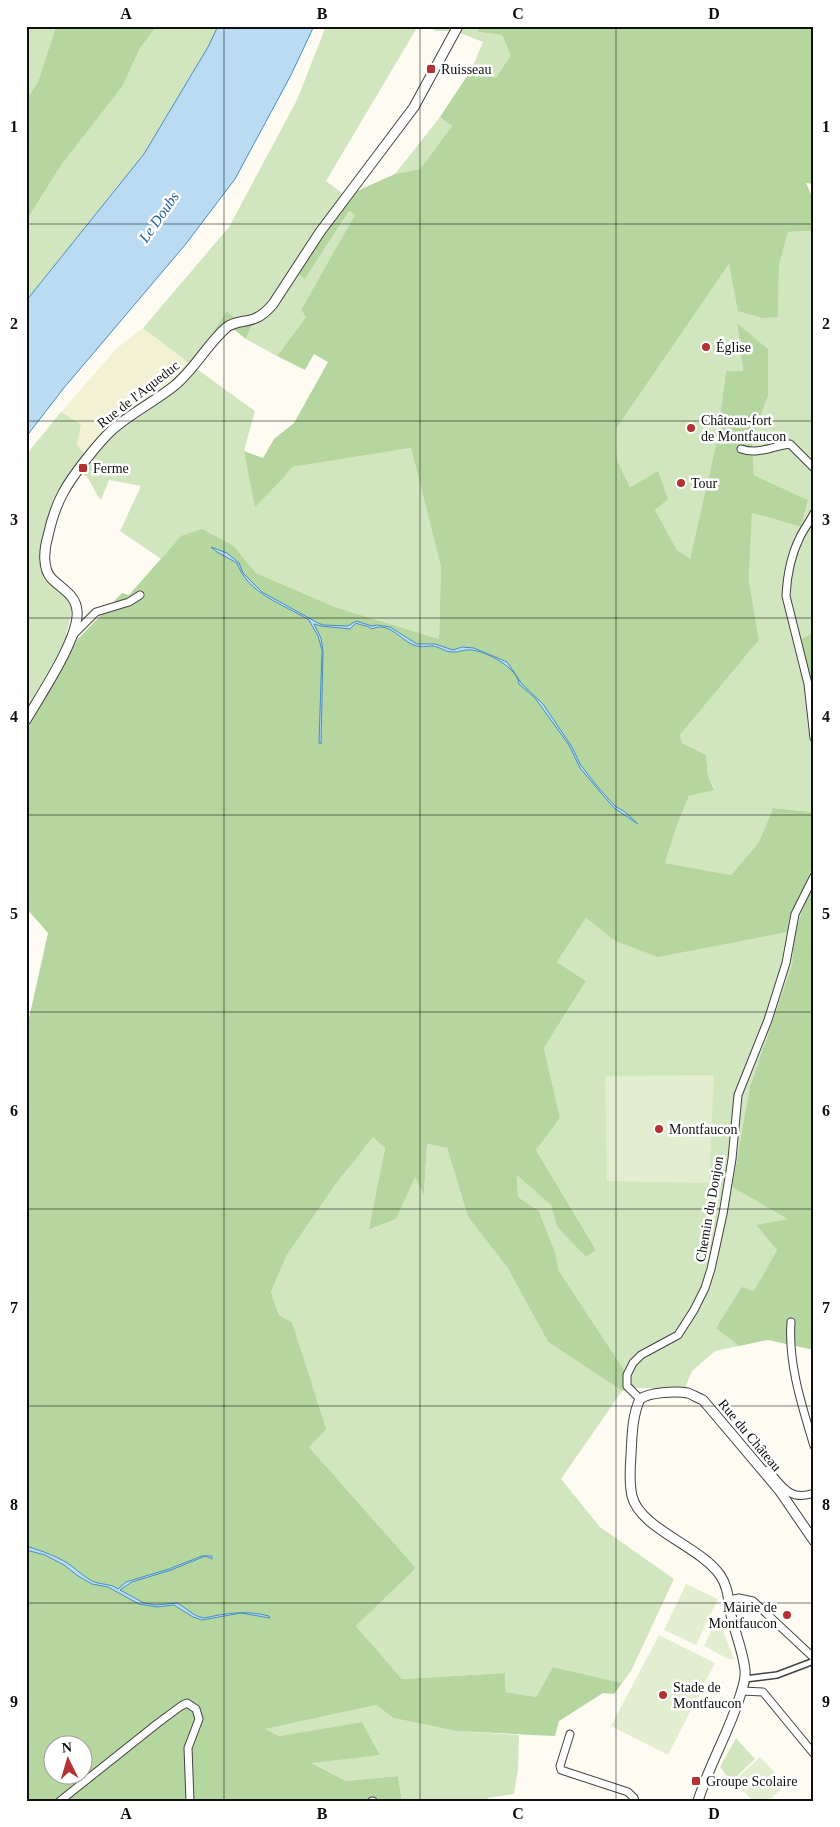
<svg xmlns="http://www.w3.org/2000/svg" width="840" height="1827" font-family="'Times New Roman',serif">
<style>
.farmland{fill:#f2f1d3}
.green{fill:#d1e6be}
.forest{fill:#b5d69e;fill-rule:evenodd}
.pitch{fill:#e2eecf}
.water{fill:#badbf1;stroke:#478dc2}
.lines{fill:none;stroke-linecap:round;stroke-linejoin:round}
.pedestrian-casing{stroke:#424242;stroke-width:8}
.minor-casing{stroke:#424242;stroke-width:9}
.tertiary-casing{stroke:#424242;stroke-width:11}
.pedestrian{stroke:#fff;stroke-width:5}
.minor{stroke:#fff;stroke-width:7}
.tertiary{stroke:#fff;stroke-width:9}
.grid{fill:none;stroke:#0f0f0f;stroke-width:1;stroke-opacity:0.55}
.poi-dot{fill:#b43233;stroke:#fff;stroke-width:2}
.labels{text-anchor:middle;stroke-width:5;stroke-linejoin:round;paint-order:stroke}
.poi-label{font-size:14px;fill:#0f0f0f;stroke:#fff;text-anchor:start}
.street-label{font-size:14px;fill:#0f0f0f;stroke:#fff}
.water-label{font-size:15px;font-style:italic;fill:#226097;stroke:#fff}
.neatline{fill:none;stroke:#0f0f0f;stroke-width:2}
.grid-label{font-size:16px;text-anchor:middle;font-weight:bold;fill:#0f0f0f}
</style>
<rect width="100%" height="100%" fill="#fefcf2"/>
<path class="farmland" d="M143 328 194 367 88 458 77 445 81 424 61 412 116 349Z"/>
<path class="green" d="M26 26H56L38 82 26 100Z
M157 26H218L208 47 144 154 26 301V221L62 164 122 87 140 48Z
M326 26H418L326 181 346 196 305 279 349 211 356 215 301 310 306 317 277 356 246 339 255 320 239 322 218 337 194 367 255 411 244 451 286 475 292 467 411 448 441 567 439 639 335 607 256 573 234 546 181 536 161 559 120 531 141 486 109 480 101 500 97 495 88 478 77 469C58 497 43 520 41 554 41 558 39 565 41 569 42 575 48 581 53 584 75 601 74 608 66 634L79 638 26 725V455L61 412 81 424 77 445 88 458 100 443 194 367 143 328 229 227 297 100Z
M424 26H479V32L502 35 512 55 496 79 471 70 483 42 455 31H436Z
M440 117 452 126 420 169 395 174Z
M814 231V632L800 640 814 715V812L773 808 759 842 731 875 665 863 679 820 689 796 714 789 708 775 706 755 682 743 680 735 759 640 749 580 752 513 801 527 808 500 754 475 752 439 768 396V349L737 324 743 371H726L716 444 690 560 677 550 655 510 658 471 630 487 617 460 616 429 729 264 778 317 779 266 788 232Z
M814 861V878L794 934 792 965 750 1086 732 1187 789 1219 757 1226 777 1250 754 1292 716 1327 739 1346 715 1351 692 1371 685 1388H636L559 1271 555 1252 539 1211 518 1197 517 1174 551 1205 557 1227 586 1257 596 1250 536 1150 560 1118 544 1048 586 981 557 962 586 918 617 941 812 866Z
M373 1136 385 1148 370 1230 396 1219 415 1176 424 1194 427 1144 447 1148 468 1217 507 1267 548 1342 622 1391 561 1479 600 1527 674 1579 631 1671 622 1683 553 1667 536 1697 506 1692 505 1673 402 1679 356 1626 416 1568 309 1447 304 1362 292 1322 279 1315 271 1292 287 1255 335 1185Z
M378 1705 393 1718 456 1731 519 1735 518 1770 514 1794 488 1798V1801H402L398 1776 346 1781 311 1762 380 1755 362 1722 279 1736 264 1729Z
M736 1738 755 1759 734 1779 726 1775 720 1767Z"/>
<path class="forest" d="M56 26H157L140 48 122 87 62 164 26 221V100L38 82Z
M479 26H814V184L806 183 814 201V231L788 232 779 266 778 317 763 318 738 311 729 264 616 429 617 460 630 487 658 471 668 499 655 510 677 550 690 559 716 444 726 371H743L737 323 768 349V396L752 439 754 475 808 500 801 527 752 513 749 580 759 640 680 735 682 743 706 755 708 775 714 790 689 796 679 820 665 863 731 875 759 842 773 808 814 812V861L787 932 658 957 616 941 586 918 557 962 586 981 544 1048 560 1118 536 1150 596 1250 586 1257 557 1227 551 1205 517 1175 518 1197 539 1211 555 1252 559 1271 636 1388 622 1391 548 1342 507 1267 468 1217 447 1148 427 1144 424 1195 415 1177 396 1219 369 1230 385 1148 373 1137 335 1185 287 1255 271 1292 279 1315 292 1322 326 1429 309 1447 416 1568 356 1626 402 1679 505 1673 506 1692 536 1697 553 1667 622 1683 614 1694 603 1693 559 1721 555 1736 456 1731 393 1718 377 1705 265 1729 279 1736 362 1722 380 1755 312 1763 346 1781 398 1776 402 1801H384L382 1799 366 1801H26V1032L48 933 26 908V721L79 638 122 593 129 595 181 536 202 529 234 546 256 573 335 607 439 639 441 567 411 448 292 467 286 475 255 507 244 451 263 458 274 439 294 423 328 362 314 354 305 370 277 356 306 317 301 310 355 215 349 211 305 279 295 272 346 196 395 174 420 169 452 126 440 117 471 70 496 78 511 55 502 35 478 32ZM52 1744H82V1774H52Z
M227 311 239 322 255 319 246 339 229 326 218 337 214 331Z
M814 632V715L800 640Z
M814 878V1350L768 1340 739 1346 716 1328 742 1287 754 1291 777 1250 756 1225 788 1219 732 1187 750 1086 792 965 794 934Z"/>
<path class="pitch" d="M714 1075 709 1183 607 1181 605 1076Z
M686 1584 718 1599 696 1645 664 1630Z
M716 1620 719 1621 734 1659H728L704 1646Z
M659 1635 715 1663 668 1755 611 1726Z
M760 1757 786 1784 769 1801H753L734 1781Z"/>
<path class="water" d="M218 26H314L291 75 235 179 185 245 63 389 26 437V301L144 154 208 47Z
M211 547 227 553 239 563 243 573 262 592 318 623 323 625 348 626 356 621 372 626 377 625 390 627 417 644H435L453 650 462 647 474 648 507 662 522 684 543 704 572 747 580 764 596 785 615 806 625 812 638 824 614 808 596 787 580 768 569 745 535 698 519 684C518 668 486 651 471 650 464 649 458 653 452 652 445 652 440 647 433 646 427 646 420 648 414 645 400 640 389 621 372 629 368 625 362 626 356 623L350 629 321 626 314 624 321 638 323 651 321 744 319 743 322 650 318 636 309 620C283 604 248 594 237 563L217 552Z
M26 1546C42 1551 60 1557 73 1567 79 1572 85 1577 92 1581 100 1585 110 1583 118 1589L126 1582 169 1569 202 1556H212V1559L206 1556 203 1557 171 1570 132 1582 120 1590 144 1603 156 1605 177 1603C187 1608 192 1616 204 1618 227 1613 246 1610 269 1616L270 1618 241 1613 202 1620 193 1617 174 1605 157 1607 139 1604 108 1587 92 1584 78 1576 64 1565 45 1555 26 1550Z"/>
<g class="lines">
<defs>
<path id="pedestrian" d="M745 1679 777 1675 814 1661"/>
<path id="minor" d="M741 449C759 455 772 446 790 444L814 468
M814 513C810 521 804 529 800 537 791 555 787 576 786 596L808 684 814 738
M73 635 96 612 129 602 140 595
M791 1322C788 1364 802 1406 814 1446
M640 1399 627 1386V1375L633 1363 641 1355 678 1335 694 1310 705 1288 711 1269 723 1214 732 1159 738 1095 768 1020 786 963 795 914 814 876
M768 1470C782 1486 790 1502 814 1493
M729 1600 739 1598 753 1601 814 1658
M742 1691 763 1692 814 1754
M570 1734 560 1766 561 1770 628 1792 634 1798 635 1801
M60 1801 158 1723 181 1706 187 1703 196 1709 199 1719 188 1748 190 1801
M372 1801H373"/>
<path id="tertiary" d="M26 720C40 696 80 637 77 611 76 595 62 589 52 579 42 569 44 549 48 536 51 522 56 506 63 493 72 476 98 443 112 430 131 413 154 402 174 386 195 369 207 344 227 327 235 321 247 322 256 318 263 315 268 310 273 304L320 232 414 107 458 26
M698 1801C709 1765 729 1732 740 1696 743 1687 746 1679 745 1670 743 1651 735 1633 731 1615 728 1601 729 1588 720 1575 700 1546 640 1529 632 1496 629 1483 630 1468 631 1455 632 1437 632 1416 640 1399 650 1392 676 1391 688 1393 693 1395 698 1398 703 1400L779 1490 814 1541"/>
</defs>
<use href="#pedestrian" class="pedestrian-casing"/>
<use href="#minor" class="minor-casing"/>
<use href="#tertiary" class="tertiary-casing"/>
<use href="#pedestrian" class="pedestrian"/>
<use href="#minor" class="minor"/>
<use href="#tertiary" class="tertiary"/>
</g>
<path class="grid" d="M224 26V1801M420 26V1801M616 26V1801M26 224H814M26 421H814M26 618H814M26 815H814M26 1012H814M26 1209H814M26 1406H814M26 1603H814"/>
<g class="poi-dot">
<rect x="426" y="64" width="10" height="10" rx="2.5"/>
<circle cx="706" cy="347" r="5"/>
<circle cx="691" cy="428" r="5"/>
<rect x="78" y="463" width="10" height="10" rx="2.5"/>
<circle cx="681" cy="483" r="5"/>
<circle cx="659" cy="1129" r="5"/>
<circle cx="787" cy="1615" r="5"/>
<circle cx="663" cy="1695" r="5"/>
<rect x="691" y="1776" width="10" height="10" rx="2.5"/>
</g>
<g class="labels">
<g class="poi-label">
<text x="441" y="74">Ruisseau</text>
<text x="716" y="352">Église</text>
<text x="701" y="425">Château-fort<tspan x="701" dy="16">de Montfaucon</tspan></text>
<text x="93" y="473">Ferme</text>
<text x="691" y="488">Tour</text>
<text x="669" y="1134">Montfaucon</text>
<text x="777" y="1612" text-anchor="end">Mairie de<tspan x="777" dy="16">Montfaucon</tspan></text>
<text x="673" y="1692">Stade de<tspan x="673" dy="16">Montfaucon</tspan></text>
<text x="706" y="1786">Groupe Scolaire</text>
</g>
<g class="street-label">
<text transform="translate(138 394) rotate(-38)" y="5">Rue de l'Aqueduc</text>
<text transform="translate(709 1209) rotate(-80)" y="5">Chemin du Donjon</text>
<text transform="translate(750 1435) rotate(50)" y="5">Rue du Château</text>
</g>
<g class="water-label">
<text transform="translate(159 217) rotate(-55)" y="5">Le Doubs</text>
</g>
</g>
<rect width="840" height="1827" fill="none" stroke="#ffffff" stroke-width="55"/>
<g transform="translate(68 1760) rotate(355)"><circle r="24" fill="#ffffff" stroke="#9f9f9f"/>
<path d="M0-4L9 19L0 12L-9 19Z" fill="#b43233"/>
<text y="-8" font-size="14" font-weight="bold" text-anchor="middle" fill="#0f0f0f">N</text>
</g>
<rect x="28" y="28" width="784" height="1772" class="neatline"/>
<g class="grid-label">
<text x="126" y="19">A</text>
<text x="322" y="19">B</text>
<text x="518" y="19">C</text>
<text x="714" y="19">D</text>
<text x="14" y="132">1</text>
<text x="826" y="132">1</text>
<text x="14" y="329">2</text>
<text x="826" y="329">2</text>
<text x="14" y="525">3</text>
<text x="826" y="525">3</text>
<text x="14" y="722">4</text>
<text x="826" y="722">4</text>
<text x="14" y="919">5</text>
<text x="826" y="919">5</text>
<text x="14" y="1116">6</text>
<text x="826" y="1116">6</text>
<text x="14" y="1313">7</text>
<text x="826" y="1313">7</text>
<text x="14" y="1510">8</text>
<text x="826" y="1510">8</text>
<text x="14" y="1707">9</text>
<text x="826" y="1707">9</text>
<text x="126" y="1819">A</text>
<text x="322" y="1819">B</text>
<text x="518" y="1819">C</text>
<text x="714" y="1819">D</text>
</g>
</svg>
